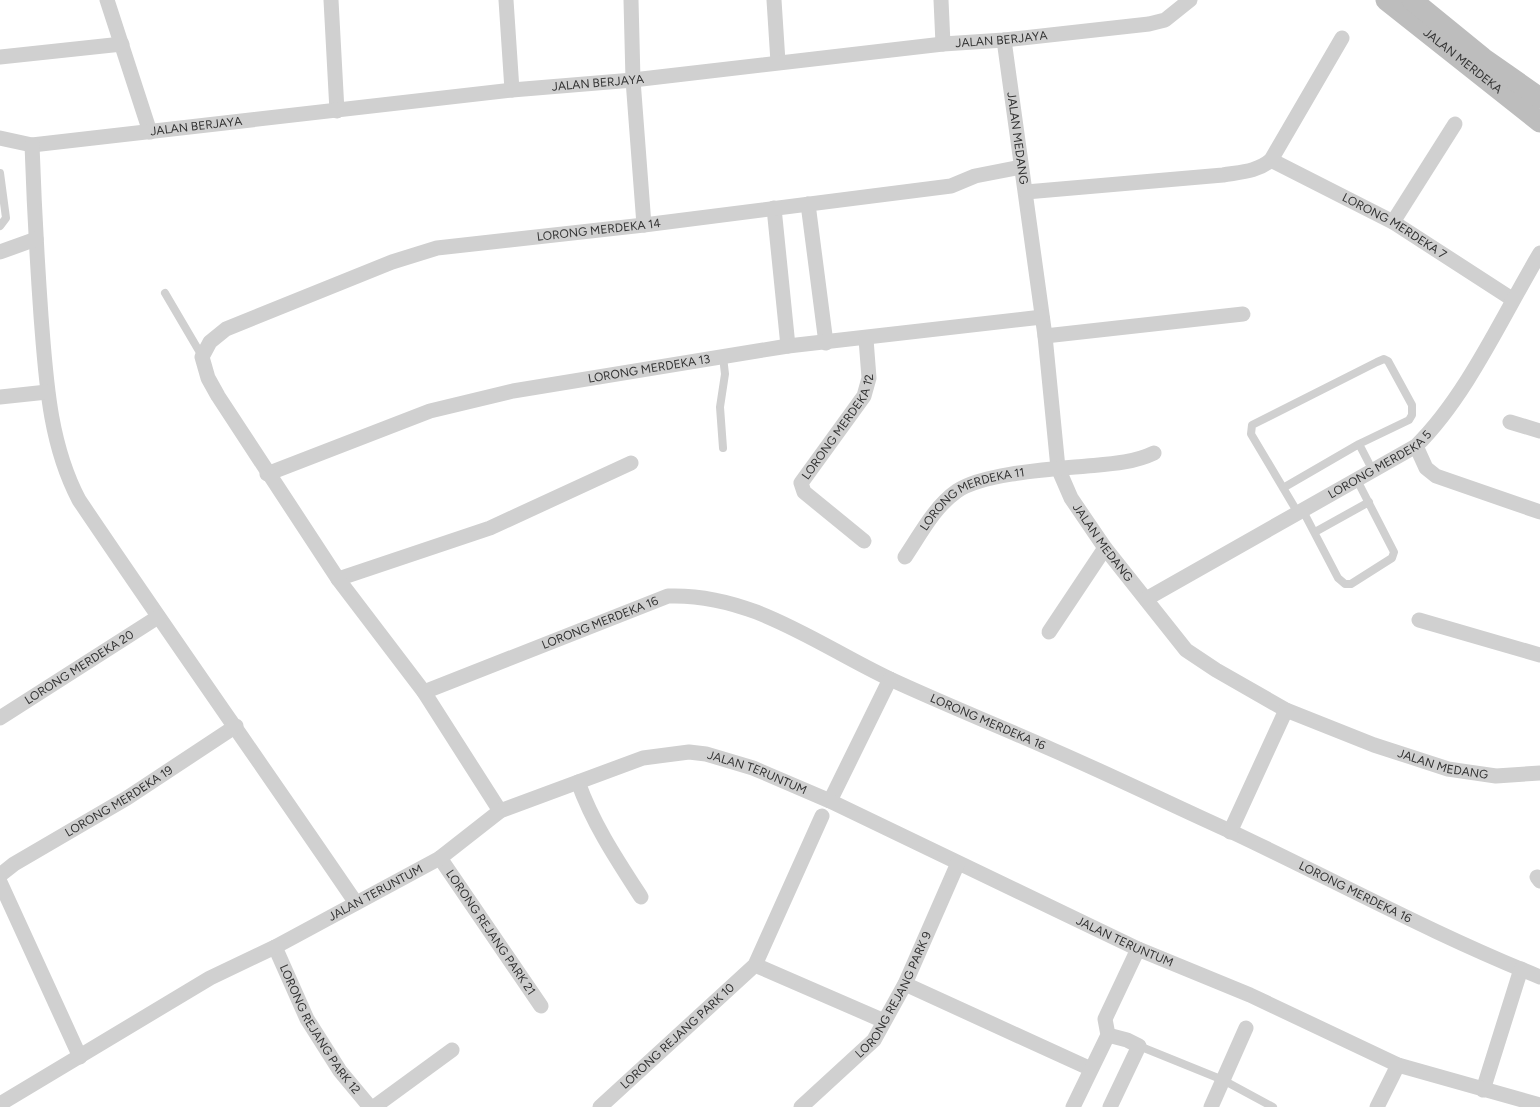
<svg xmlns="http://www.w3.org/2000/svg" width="1540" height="1107" font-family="Figtree,sans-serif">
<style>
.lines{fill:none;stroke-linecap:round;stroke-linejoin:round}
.service{stroke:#d0d0d0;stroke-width:8}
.minor{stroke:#d0d0d0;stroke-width:15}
.secondary{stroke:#bdbdbd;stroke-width:21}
.labels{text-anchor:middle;stroke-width:5;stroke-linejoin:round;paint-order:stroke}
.street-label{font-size:12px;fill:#333;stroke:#fff}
</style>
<rect width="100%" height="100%" fill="#fff"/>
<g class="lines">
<path class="service" d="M0 173 6 218 0 226
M165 293 202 356
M1359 444 1373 471
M723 448 720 407 725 374 723 357
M1283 488 1359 444 1409 420 1412 415V405L1388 361 1384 359 1377 362 1252 425 1251 434 1298 513
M1303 511 1338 578 1345 584H1351L1392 558 1394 552 1357 480
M1315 532 1369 502
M1139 1046 1223 1080 1273 1107"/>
<g class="minor">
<path d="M107 0 150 132"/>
<path d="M331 0 337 111"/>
<path d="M506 0 512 90"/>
<path d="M631 0 633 80 644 225"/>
<path d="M774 0 778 62"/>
<path d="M941 0 943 44"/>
<path id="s1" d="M1004 40 1045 336 1058 468 1071 498 1105 548 1186 650 1216 670 1286 710 1374 745 1448 769 1496 776 1540 773"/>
<path d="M0 57 122 44"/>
<path id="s2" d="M0 138 32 145 512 90 633 80 943 44 1004 40 1149 24 1165 20 1190 0"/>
<path d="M32 145C34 202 37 259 41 316 46 379 49 443 79 500 170 635 264 768 356 903"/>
<path id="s3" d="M1271 160 1393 222 1512 299"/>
<path d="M1026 192 1223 175C1240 172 1257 172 1271 160L1342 38"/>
<path d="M808 204 826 343"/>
<path d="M774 208 788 346"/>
<path d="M1393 222 1455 124"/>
<path d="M0 252 36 239"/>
<path d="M1045 336 1243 314"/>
<path d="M0 397 47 392"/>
<path d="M1510 422 1540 431"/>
<path d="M1416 446 1426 468 1436 476 1540 512"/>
<path id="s4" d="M267 474 430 411 513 391 788 346 1042 317"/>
<path id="s5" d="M864 541 804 492 801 483 864 396 869 378 866 339"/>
<path id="s6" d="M905 557C920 535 934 507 957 491 983 473 1054 469 1087 466 1110 464 1133 463 1154 453"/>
<path d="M338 579 490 528 631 463"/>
<path id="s7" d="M1146 599 1416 446C1467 396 1503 315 1540 253"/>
<path d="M1419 620 1540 655"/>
<path d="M1049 632 1105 548"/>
<path id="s8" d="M424 692 668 596C752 593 818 645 890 679 944 704 999 726 1053 750 1113 776 1172 805 1232 832 1334 880 1435 935 1540 977"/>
<path id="s9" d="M0 718 158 617"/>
<path d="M578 782C593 824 617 860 641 897"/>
<path d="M830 801 890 679"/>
<path id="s10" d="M500 811 424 692 338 579 218 396 208 378 202 357 210 342 226 329 392 262 437 248 644 225 951 186 975 176 1021 167"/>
<path d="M1230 832 1286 710"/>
<path id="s11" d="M440 858 541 1006"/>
<path id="s12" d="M0 875 14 864 127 798 236 726"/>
<path d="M1537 877 1540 881"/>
<path d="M0 882 80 1057"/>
<path id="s13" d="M275 947 307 1019 340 1071 370 1107"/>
<path d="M755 965 884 1021"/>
<path d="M905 984 1091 1069"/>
<path d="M1108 1035 1127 1040 1139 1046 1110 1107"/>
<path d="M1483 1090 1521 969"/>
<path id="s14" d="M0 1104 210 978 275 947 440 858 500 811 643 758 689 752 706 754 753 768 830 801 1138 949 1250 995 1398 1065 1540 1105"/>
<path d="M374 1107 452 1050"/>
<path id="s15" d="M600 1107 755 965 822 816"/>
<path id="s16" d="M801 1107 874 1040 905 984 958 863"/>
<path d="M1073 1107 1108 1035 1105 1019 1138 949"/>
<path d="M1211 1107 1246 1028"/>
<path d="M1377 1107 1398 1065"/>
</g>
<g class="secondary">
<path id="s17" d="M1386 0 1540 122"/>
<path d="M1412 0 1483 58 1540 98"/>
</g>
</g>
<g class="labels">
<g class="street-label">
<text dy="4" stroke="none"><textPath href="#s2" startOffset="1008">JALAN BERJAYA</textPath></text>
<text dy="4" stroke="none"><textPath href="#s17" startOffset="98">JALAN MERDEKA</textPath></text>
<text dy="4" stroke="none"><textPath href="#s2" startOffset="602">JALAN BERJAYA</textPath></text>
<text dy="4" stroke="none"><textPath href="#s2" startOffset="198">JALAN BERJAYA</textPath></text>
<text dy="4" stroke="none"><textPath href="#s1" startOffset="99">JALAN MEDANG</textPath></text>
<text dy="4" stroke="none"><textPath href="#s3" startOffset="140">LORONG MERDEKA 7</textPath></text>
<text dy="4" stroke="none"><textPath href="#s10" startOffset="971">LORONG MERDEKA 14</textPath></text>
<text dy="4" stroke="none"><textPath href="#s4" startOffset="398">LORONG MERDEKA 13</textPath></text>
<text dy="4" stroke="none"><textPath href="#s5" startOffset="155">LORONG MERDEKA 12</textPath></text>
<text dy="4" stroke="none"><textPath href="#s7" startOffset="270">LORONG MERDEKA 5</textPath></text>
<text dy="4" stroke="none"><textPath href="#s6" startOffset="94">LORONG MERDEKA 11</textPath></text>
<text dy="4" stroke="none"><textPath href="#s1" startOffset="519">JALAN MEDANG</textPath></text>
<text dy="4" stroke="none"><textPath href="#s8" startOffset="189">LORONG MERDEKA 16</textPath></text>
<text dy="4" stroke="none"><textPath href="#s9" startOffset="94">LORONG MERDEKA 20</textPath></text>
<text dy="4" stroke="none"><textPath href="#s8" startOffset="609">LORONG MERDEKA 16</textPath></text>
<text dy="4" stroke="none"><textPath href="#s1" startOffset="938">JALAN MEDANG</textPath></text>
<text dy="4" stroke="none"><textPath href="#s14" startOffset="851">JALAN TERUNTUM</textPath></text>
<text dy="4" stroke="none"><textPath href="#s12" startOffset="140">LORONG MERDEKA 19</textPath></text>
<text dy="4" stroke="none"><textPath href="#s8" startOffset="1014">LORONG MERDEKA 16</textPath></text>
<text dy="4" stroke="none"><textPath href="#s14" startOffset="431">JALAN TERUNTUM</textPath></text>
<text dy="4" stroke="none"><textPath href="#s11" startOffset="90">LORONG REJANG PARK 21</textPath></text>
<text dy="4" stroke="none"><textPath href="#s14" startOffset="1256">JALAN TERUNTUM</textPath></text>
<text dy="4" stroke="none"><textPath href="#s16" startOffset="148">LORONG REJANG PARK 9</textPath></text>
<text dy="4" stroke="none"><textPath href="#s13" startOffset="94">LORONG REJANG PARK 12</textPath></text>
<text dy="4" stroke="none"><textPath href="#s15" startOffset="105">LORONG REJANG PARK 10</textPath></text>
</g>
</g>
</svg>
